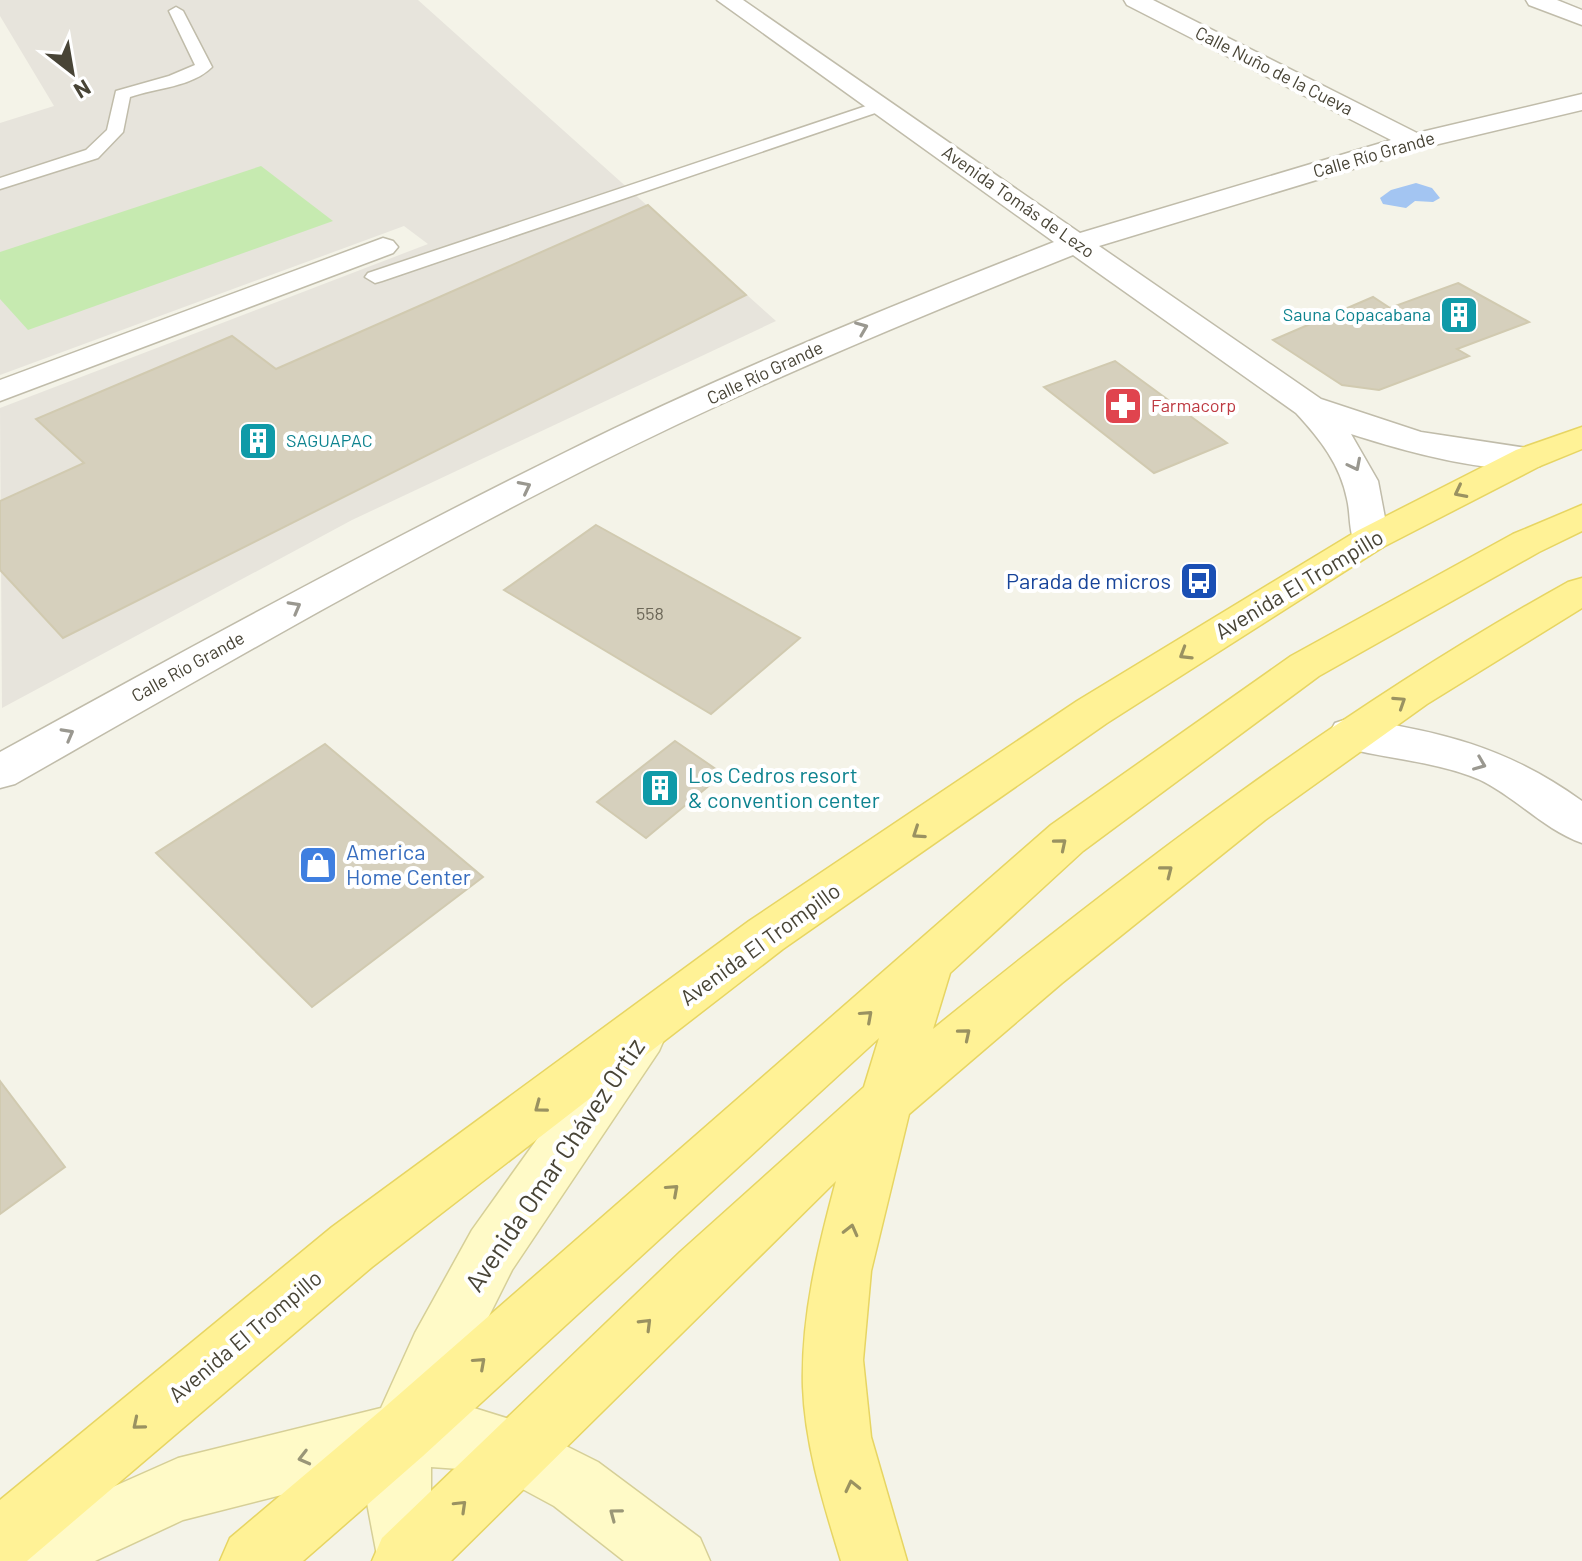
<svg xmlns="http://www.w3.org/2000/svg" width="1582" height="1561" font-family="Barlow,sans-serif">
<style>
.industrial{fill:#e7e4dc}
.green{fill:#c6eab0}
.water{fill:#a3c5f2}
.building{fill:#d6d0bd;stroke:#d1cab0;stroke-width:2}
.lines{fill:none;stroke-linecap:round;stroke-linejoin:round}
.lane-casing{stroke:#c0bcaa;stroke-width:3}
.street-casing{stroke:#c0bcaa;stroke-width:3}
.secondary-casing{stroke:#d6cf97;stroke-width:3}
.primary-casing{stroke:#e7d563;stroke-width:3}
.lane{fill:#fff;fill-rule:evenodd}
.street{fill:#fff;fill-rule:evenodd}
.secondary{fill:#fffac7;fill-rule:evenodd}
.primary{fill:#fff296;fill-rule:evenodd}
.oneway{stroke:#9a9890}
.oneway2{stroke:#9a9261}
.oneway3{stroke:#9a9677}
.labels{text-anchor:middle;stroke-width:8;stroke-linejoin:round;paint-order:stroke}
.far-street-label{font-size:18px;fill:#484436;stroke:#fff}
.far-culture-label{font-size:18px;fill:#0d838f;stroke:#fff;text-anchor:end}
.far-health-label{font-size:18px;fill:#be3a42;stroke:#fff;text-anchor:start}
.number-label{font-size:18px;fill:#6c6758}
.transit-label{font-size:22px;fill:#164399;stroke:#fff;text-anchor:end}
.street-label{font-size:22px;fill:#484436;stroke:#fff}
.culture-label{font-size:22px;fill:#0d838f;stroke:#fff;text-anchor:start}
.shop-label{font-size:22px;fill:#366cbe;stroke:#fff;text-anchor:start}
.near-street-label{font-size:26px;fill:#484436;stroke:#fff}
</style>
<rect width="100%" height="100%" fill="#f4f3e8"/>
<path class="industrial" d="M0 0H418L776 321 352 520 2 708 0 408 428 244 404 226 0 375V123L54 106 0 16Z"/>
<path class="green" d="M261 166 333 221 28 330 0 299V252Z"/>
<path class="water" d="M1416 183 1432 188 1440 198 1433 202 1415 201 1406 208 1383 204 1380 198 1391 190Z"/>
<path class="building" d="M648 205 746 295 63 638 0 570V501L84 463 36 419 232 336 276 369Z
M1458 283 1529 322 1457 349 1469 356 1379 390 1342 385 1273 340 1373 297 1390 308Z
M1115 361 1227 443 1154 473 1044 387Z
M596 525 800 638 711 714 504 590Z
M675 741 723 774 646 838 597 802Z
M325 744 483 877 312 1007 156 853Z
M0 1081 65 1167 0 1214Z"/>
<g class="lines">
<defs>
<path id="lane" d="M176 7 183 11 212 67C192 87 156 88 130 97L123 132 98 158 0 189V178L86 150 107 130 116 91 169 76 195 65 169 11Z
M881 101 889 106 887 109 382 281 375 283 365 277 368 273Z"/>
<path id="street" d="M717 0H743L1080 233 1391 140 1127 5 1124 0H1153L1417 133 1582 94V110L1422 148 1099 246 1321 399 1421 432 1540 450 1546 458 1540 466C1494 477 1397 449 1351 434L1378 481 1389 539 1383 547 1370 551 1357 547C1348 533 1351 515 1347 499 1340 464 1320 439 1296 413L1073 255C910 320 749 387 592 466 396 565 206 675 15 784L0 788V752C187 649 374 547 566 452 725 373 889 307 1054 242Z
M1526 0H1557L1582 10V25L1529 5Z
M383 238 393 241 398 247 393 253 0 401V380Z
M1350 718C1440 731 1507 747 1582 801V843C1544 830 1515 796 1478 779 1432 760 1382 759 1335 745L1329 734 1335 723Z"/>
<path id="secondary" d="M641 1013 659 1019 666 1035 659 1051 512 1270 444 1406 474 1408 516 1421 598 1462 700 1538 710 1561H624L554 1506 504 1479 474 1470 431 1467V1503L444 1561H378L367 1503 368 1473 183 1520 95 1561H0V1537L178 1458 381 1408 415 1333 472 1230 623 1019Z"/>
<path id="primary" d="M1582 427V449L1540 466 1383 547 1107 723 783 949 372 1267 27 1561H0V1500L332 1227 749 921 1077 701 1357 531 1516 450Z
M1582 505V531L1539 552 1319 676 1083 851 950 973 933 1029C1134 866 1341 708 1568 582L1582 578V608L1427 704 1265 820 1062 983 909 1114 871 1271 863 1360 871 1437 907 1561H841C824 1505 805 1446 803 1387 801 1316 818 1248 836 1181L451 1561H372L382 1538 680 1252 864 1087 879 1038 423 1456 303 1561H220L230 1538 379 1412 1051 825 1291 656 1513 534Z"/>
</defs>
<use href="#lane" class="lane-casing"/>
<use href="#street" class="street-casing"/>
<use href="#secondary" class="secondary-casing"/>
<use href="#primary" class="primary-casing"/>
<use href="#lane" class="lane"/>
<use href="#street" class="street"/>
<use href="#secondary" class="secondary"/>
<use href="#primary" class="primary"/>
</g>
<defs><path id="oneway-chevron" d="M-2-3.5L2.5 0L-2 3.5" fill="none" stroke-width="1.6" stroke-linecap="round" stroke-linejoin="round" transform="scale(2)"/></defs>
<g class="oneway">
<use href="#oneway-chevron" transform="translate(862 328) rotate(-22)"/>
<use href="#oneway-chevron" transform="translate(1355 465) rotate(63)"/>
<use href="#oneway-chevron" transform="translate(525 487) rotate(-27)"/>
<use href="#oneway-chevron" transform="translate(295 607) rotate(-29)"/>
<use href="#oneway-chevron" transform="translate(68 734) rotate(-29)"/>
<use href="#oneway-chevron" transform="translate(1480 764) rotate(22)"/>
</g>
<g class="oneway2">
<use href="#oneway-chevron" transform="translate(1460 492) rotate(153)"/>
<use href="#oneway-chevron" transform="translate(1185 654) rotate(148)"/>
<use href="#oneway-chevron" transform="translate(1400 702) rotate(-33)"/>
<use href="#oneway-chevron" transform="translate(918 833) rotate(146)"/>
<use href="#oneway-chevron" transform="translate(1061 844) rotate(-40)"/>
<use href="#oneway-chevron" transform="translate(1167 871) rotate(-38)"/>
<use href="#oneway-chevron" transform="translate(867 1016) rotate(-42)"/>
<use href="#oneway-chevron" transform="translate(965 1034) rotate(-40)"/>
<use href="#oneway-chevron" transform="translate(540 1107) rotate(143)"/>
<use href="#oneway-chevron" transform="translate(673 1190) rotate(-42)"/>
<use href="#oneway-chevron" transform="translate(851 1230) rotate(-76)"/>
<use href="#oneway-chevron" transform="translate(646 1324) rotate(-45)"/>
<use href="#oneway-chevron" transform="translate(480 1363) rotate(-42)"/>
<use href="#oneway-chevron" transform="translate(138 1424) rotate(140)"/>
<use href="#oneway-chevron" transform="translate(852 1486) rotate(-103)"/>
<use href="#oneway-chevron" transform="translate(461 1506) rotate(-44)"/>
</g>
<g class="oneway3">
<use href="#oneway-chevron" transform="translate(304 1458) rotate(166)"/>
<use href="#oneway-chevron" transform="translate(615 1514) rotate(-143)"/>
</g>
<defs>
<symbol id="building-square" viewBox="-11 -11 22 22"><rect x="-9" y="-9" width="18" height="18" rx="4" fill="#0f9aa8" stroke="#fff"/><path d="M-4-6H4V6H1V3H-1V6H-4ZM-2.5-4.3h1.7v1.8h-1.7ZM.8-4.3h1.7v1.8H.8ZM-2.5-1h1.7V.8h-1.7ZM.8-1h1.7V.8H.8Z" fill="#fff"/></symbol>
<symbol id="pharmacy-square" viewBox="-11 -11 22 22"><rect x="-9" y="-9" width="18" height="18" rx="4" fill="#e0444e" stroke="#fff"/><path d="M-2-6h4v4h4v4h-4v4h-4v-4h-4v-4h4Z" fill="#fff"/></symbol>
<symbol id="bus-square" viewBox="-11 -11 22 22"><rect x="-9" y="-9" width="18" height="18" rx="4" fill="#1a4fb4" stroke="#fff"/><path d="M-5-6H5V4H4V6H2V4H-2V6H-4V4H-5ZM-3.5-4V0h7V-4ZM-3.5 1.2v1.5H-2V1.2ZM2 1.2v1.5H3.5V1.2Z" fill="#fff"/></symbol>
<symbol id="shop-square" viewBox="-11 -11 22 22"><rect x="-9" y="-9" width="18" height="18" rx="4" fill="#3f7fe0" stroke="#fff"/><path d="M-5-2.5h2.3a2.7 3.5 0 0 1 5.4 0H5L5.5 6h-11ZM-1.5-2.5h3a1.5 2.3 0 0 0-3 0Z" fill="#fff"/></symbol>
</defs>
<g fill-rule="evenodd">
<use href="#building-square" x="1437" y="293" width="44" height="44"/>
<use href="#pharmacy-square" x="1101" y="384" width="44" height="44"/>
<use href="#building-square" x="236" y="419" width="44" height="44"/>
<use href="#bus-square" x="1177" y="559" width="44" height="44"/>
<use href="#building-square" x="638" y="766" width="44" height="44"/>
<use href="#shop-square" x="296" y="843" width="44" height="44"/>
</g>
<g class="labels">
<g class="far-street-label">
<text transform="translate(1274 71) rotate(27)" y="6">Calle Nuño de la Cueva</text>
<text transform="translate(1374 155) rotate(-16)" y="6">Calle Río Grande</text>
<text transform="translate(1018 202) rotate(35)" y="6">Avenida Tomás de Lezo</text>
<text transform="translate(765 373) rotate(-25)" y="6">Calle Río Grande</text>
<text transform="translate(188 667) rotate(-29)" y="6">Calle Río Grande</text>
</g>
<g class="far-culture-label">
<text x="1431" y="321">Sauna Copacabana</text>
<text x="286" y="447" text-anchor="start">SAGUAPAC</text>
</g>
<g class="far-health-label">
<text x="1151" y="412">Farmacorp</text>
</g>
<g class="number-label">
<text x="650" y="620">558</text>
</g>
<g class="transit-label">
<text x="1171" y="589">Parada de micros</text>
</g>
<g class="street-label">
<text transform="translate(1299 584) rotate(-31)" y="8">Avenida El Trompillo</text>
<text transform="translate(760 944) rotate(-36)" y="8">Avenida El Trompillo</text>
<text transform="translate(245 1336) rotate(-40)" y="8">Avenida El Trompillo</text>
</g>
<g class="culture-label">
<text x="688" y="783">Los Cedros resort<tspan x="688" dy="25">&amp; convention center</tspan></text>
</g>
<g class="shop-label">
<text x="346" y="860">America<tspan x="346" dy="25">Home Center</tspan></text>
</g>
<g class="near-street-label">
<text transform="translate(555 1165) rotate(-56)" y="9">Avenida Omar Chávez Ortiz</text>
</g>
</g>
<g transform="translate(72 72) rotate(149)" stroke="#ffffff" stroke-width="6" paint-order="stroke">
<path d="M0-6L14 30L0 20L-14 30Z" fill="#484436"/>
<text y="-12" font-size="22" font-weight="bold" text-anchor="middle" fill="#484436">N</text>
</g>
</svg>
